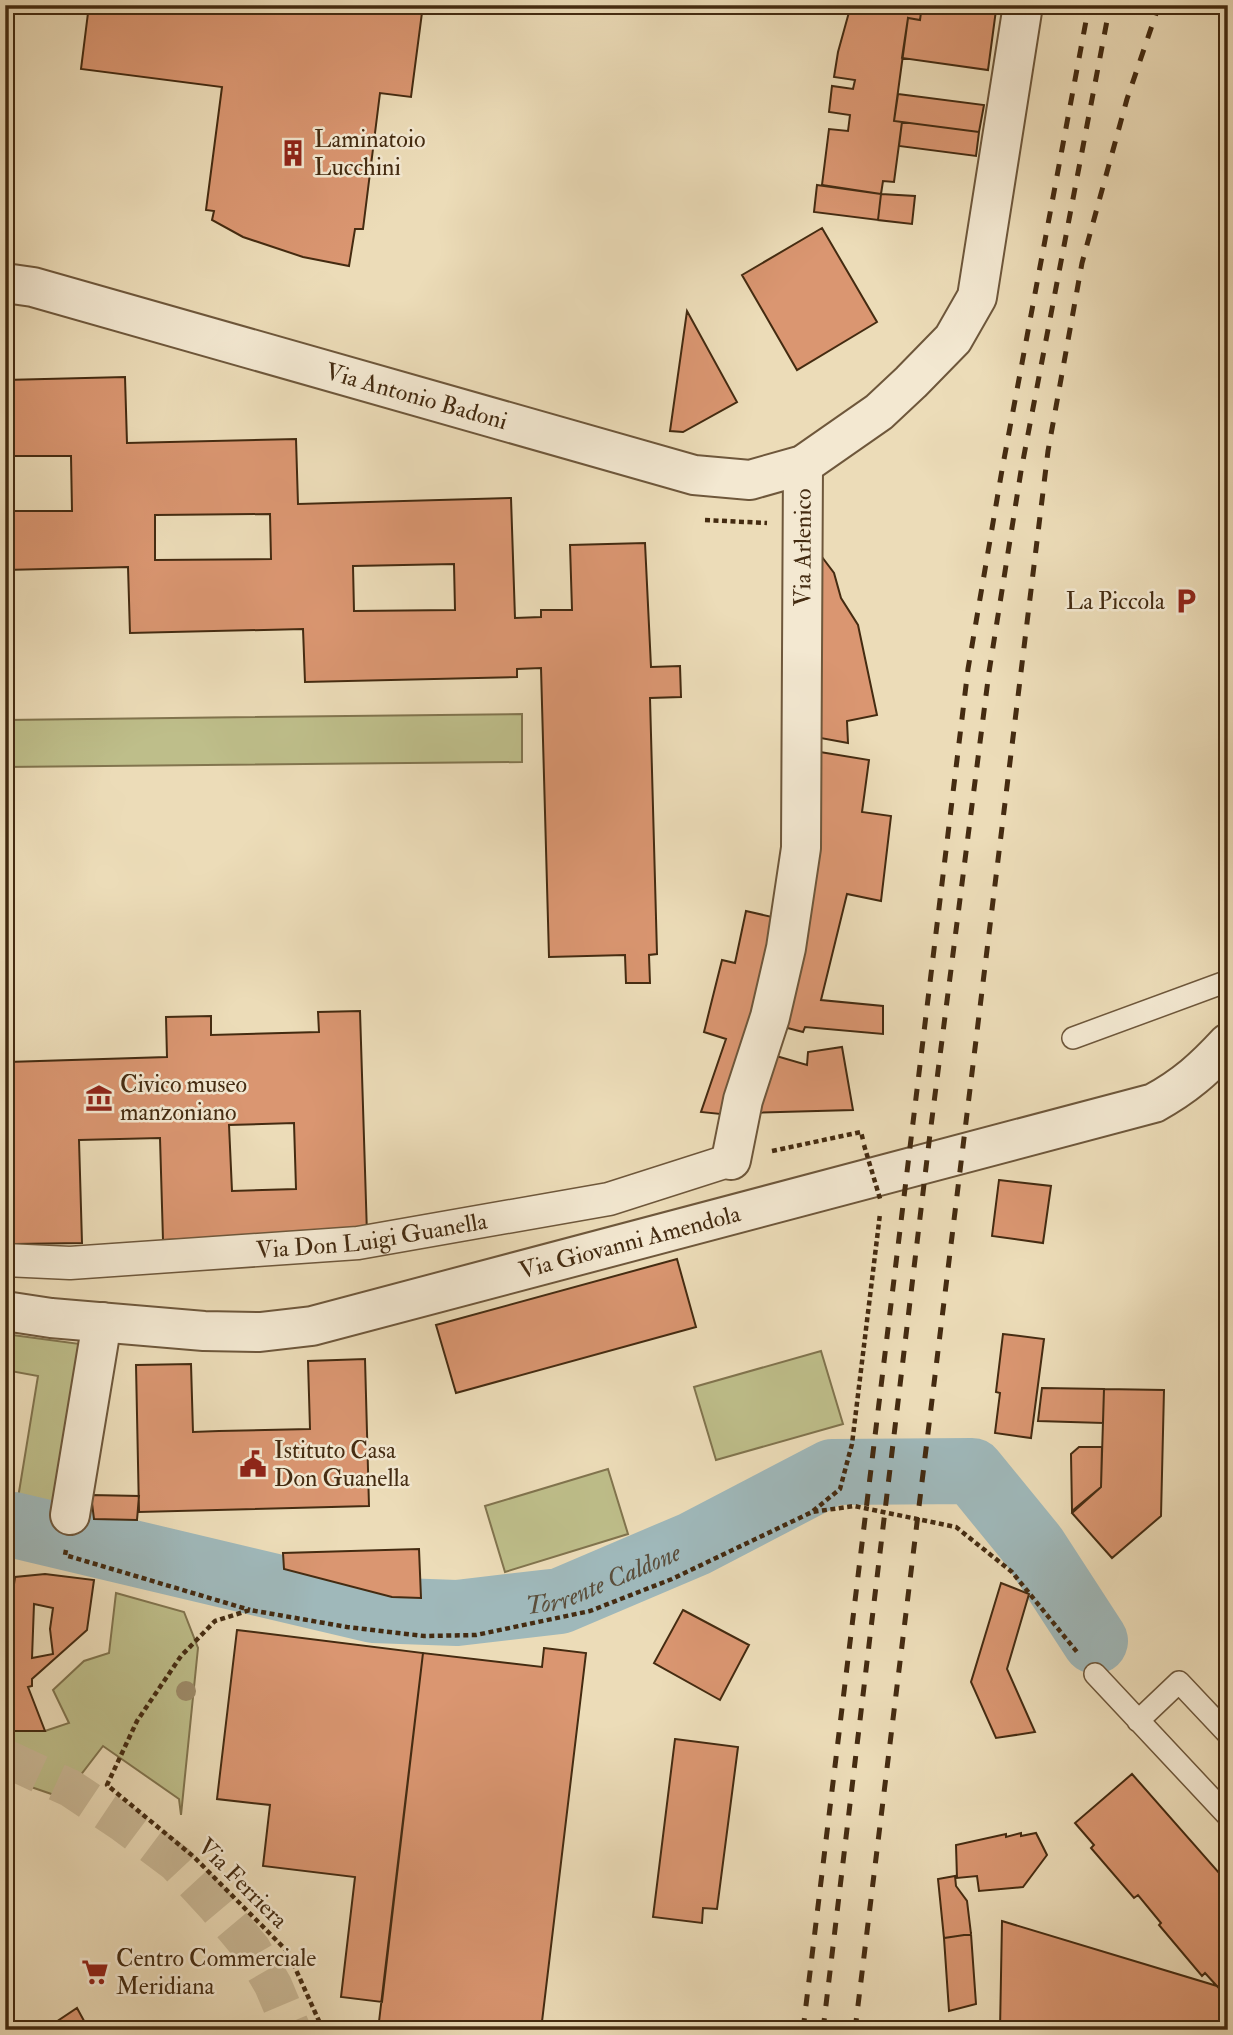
<svg xmlns="http://www.w3.org/2000/svg" width="1233" height="2035" font-family="'IM FELL Double Pica',serif">
<style>
.green{fill:#bebe8a;stroke:#81744e;stroke-width:2}
.lines{fill:none;stroke-linecap:round;stroke-linejoin:round}
.river{stroke:#9fb8ba;stroke-width:66}
.building{fill:#da9671;stroke:#442b11;stroke-width:2;fill-rule:evenodd}
.trunk-tunnel{stroke:#cab997;stroke-width:38;stroke-dasharray:38 19;stroke-linecap:butt}
.service-casing{stroke:#6e573b;stroke-width:24}
.pedestrian-casing{stroke:#6e573b;stroke-width:35}
.minor-casing{stroke:#6e573b;stroke-width:42}
.tertiary-casing{stroke:#6e573b;stroke-width:42}
.path{stroke:#442b11;stroke-width:4.5;stroke-dasharray:5 3.5;stroke-linecap:butt}
.service{stroke:#f3e8d1;stroke-width:21}
.pedestrian{stroke:#f3e8d1;stroke-width:32}
.minor{stroke:#f3e8d1;stroke-width:38}
.tertiary{stroke:#f3e8d1;stroke-width:38}
.rail{stroke:#442b11;stroke-width:5;stroke-dasharray:12 12;stroke-linecap:butt}
.path-bridge{stroke:#442b11;stroke-width:4.5;stroke-dasharray:5 3.5;stroke-linecap:butt}
.tree{fill:#9d8b69}
.labels{text-anchor:middle;stroke-width:5;stroke-linejoin:round;paint-order:stroke}
.poi-label{font-size:24px;fill:#442b11;stroke:#f3e8d1;text-anchor:start}
.street-label{font-size:24px;fill:#442b11;stroke:#f3e8d1}
.water-label{font-size:26px;font-style:italic;fill:#5b4e3b;stroke:#f3e8d1}
</style>
<rect width="100%" height="100%" fill="#ecdcb8"/>
<filter id="stains"><feTurbulence type="fractalNoise" baseFrequency=".00286" numOctaves="4"/><feColorMatrix values="0 0 0 0 .2 0 0 0 0 .09 0 0 0 0 .02 0 0 0 .5 -.17"/></filter>
<radialGradient id="worn" r=".72"><stop offset=".6" stop-color="#630" stop-opacity="0"/><stop offset="1" stop-color="#630" stop-opacity=".3"/></radialGradient>
<path class="green" d="M522 714V762L5 767V720Z
M5 1334 95 1346 56 1518 5 1511V1496L18 1498 38 1376 5 1370Z
M821 1351 843 1424 716 1460 694 1387Z
M608 1469 628 1534 505 1572 485 1506Z
M116 1593 184 1612 198 1648 181 1815 179 1799 103 1746 63 1798 5 1778V1731H45L69 1723 53 1690 84 1661 109 1653Z"/>
<g class="lines">
<path class="river" id="s1" d="M14 1525 373 1610 457 1613 560 1601 694 1544 832 1472 972 1471 1034 1547 1095 1641"/>
</g>
<path class="building" d="M89 5H423L411 97 380 93 363 229H355L349 266 303 257 243 237 212 220 214 211 206 210 222 87 81 69Z
M851 5H922L920 20 908 18 894 121 902 122 894 182 883 181 881 194 822 185 829 129 848 131 850 115 829 112 832 86 853 89 855 80 834 77 838 52Z
M922 5H961L996 10 988 70 902 58 908 18 920 20Z
M898 94 984 105 979 132 894 121Z
M902 122 979 132 976 156 899 146Z
M817 185 881 194 878 220 814 212Z
M881 194 915 196 912 224 878 220Z
M822 228 877 322 797 370 742 275Z
M687 311 737 402 683 432 670 431Z
M125 377 127 443 296 439 298 504 511 498 515 618 541 617V610H572L570 545 645 543 651 667 680 666 681 697 650 698 657 954 649 955 650 983H626L625 955 549 957 541 668 517 669V677L305 682 303 629 130 633 128 567 5 570V511H72L71 456H5V380ZM270 514 271 559 155 560V515ZM454 564 455 610 354 611 353 566Z
M819 553 834 573 841 598 858 625 877 715 847 721 848 743 815 737Z
M820 752 869 760 862 812 891 816 881 901 847 894 821 1000 883 1006V1034L805 1027 803 1032 776 1025Z
M746 911 781 919 730 1115 701 1112 726 1039 704 1032 722 960 735 963Z
M360 1011 367 1234 163 1240 160 1138 79 1140 82 1243 14 1244 8 1062 167 1057 166 1017 211 1016V1035L319 1032 318 1012ZM294 1123 296 1189 232 1191 229 1125Z
M842 1047 853 1110 748 1113 766 1053 807 1065 808 1052Z
M999 1180 1051 1186 1043 1243 992 1236Z
M677 1259 696 1327 456 1393 436 1325Z
M1003 1334 1044 1339 1031 1438 995 1433 1000 1393 996 1392Z
M365 1359 369 1506 139 1512 136 1365 191 1364 193 1432 219 1431 310 1429 308 1361Z
M1042 1388 1104 1389 1103 1423 1038 1421Z
M1104 1389 1164 1390 1161 1516 1112 1558 1072 1513 1101 1487Z
M1079 1447H1102L1101 1487 1072 1511 1071 1454Z
M91 1495 139 1496 137 1520 94 1519Z
M419 1549 421 1598 392 1597 284 1569 283 1553Z
M45 1574 94 1580 87 1630 32 1679V1686L28 1687 45 1731H5V1647L15 1577ZM34 1604 53 1608 50 1629 53 1654 32 1658Z
M1001 1583 1029 1594 1007 1669 1035 1732 996 1738 971 1682Z
M683 1610 749 1645 720 1700 654 1663Z
M237 1630 423 1653 382 2002 341 1997 355 1877 263 1866 270 1805 217 1799Z
M544 1648 586 1653 541 2030H378L423 1653 542 1667Z
M675 1739 738 1747 717 1909 703 1908 702 1923 653 1917Z
M1132 1774 1228 1883 1226 1996 1205 1973 1202 1976 1159 1925 1161 1923 1138 1895 1134 1898 1091 1848 1094 1845 1075 1823Z
M1021 1833V1836L1036 1833 1047 1855 1023 1887 979 1891 977 1876 957 1878 956 1845 1006 1834V1837Z
M955 1876 956 1886 967 1901 971 1934 944 1938 938 1879Z
M1002 1921 1217 1986 1226 1996 1228 1995V2030L1216 2027V2030H1000Z
M971 1934 976 2004 949 2011 944 1938Z
M77 2008 89 2030H44Z"/>
<g class="lines">
<path class="trunk-tunnel" d="M5 1758 70 1788 124 1824 176 1863 216 1906 252 1949 273 1985 292 2030"/>
<defs>
<path id="service" d="M1073 1038 1228 981
M1095 1674 1228 1816
M1138 1721 1179 1682 1228 1734"/>
<g id="pedestrian">
<path id="s2" d="M5 1260 70 1263 358 1243 609 1199 731 1160"/>
</g>
<g id="minor">
<path id="s3" d="M5 283 33 287 694 475 750 480 803 465 879 412 911 382 953 339 977 297 1023 5"/>
<path id="s4" d="M731 1160 743 1100 770 1017 786 948 801 848 803 465"/>
<path d="M70 1515 102 1322"/>
</g>
<g id="tertiary">
<path id="s5" d="M5 1311 51 1318 204 1331 260 1332 312 1326 1154 1103C1185 1086 1204 1069 1228 1043"/>
</g>
</defs>
<use href="#service" class="service-casing"/>
<use href="#pedestrian" class="pedestrian-casing"/>
<use href="#minor" class="minor-casing"/>
<use href="#tertiary" class="tertiary-casing"/>
<path class="path" d="M705 520 767 523
M772 1151 861 1132 863 1140
M813 1511 840 1489 852 1444 880 1214
M66 1550 65 1555 250 1610
M323 2030 288 1952 194 1857 107 1785 137 1721 181 1656 215 1621 250 1610 347 1627 424 1636 476 1635 590 1611 672 1579 812 1512 854 1506 956 1527 1012 1572 1077 1652"/>
<use href="#service" class="service"/>
<use href="#pedestrian" class="pedestrian"/>
<use href="#minor" class="minor"/>
<use href="#tertiary" class="tertiary"/>
<path class="rail" d="M803 2030 968 669 1002 470 1089 5
M823 2030 930 1134 989 672 1021 471 1110 5
M855 2030 1048 451 1082 263 1127 99 1159 5"/>
<path class="path-bridge" d="M864 1145 881 1202"/>
</g>
<circle class="tree" cx="186" cy="1691" r="10"/>
<defs>
<symbol id="building-bare" viewBox="-9 -9 18 18"><path d="M-4-6H4V6H1V3H-1V6H-4ZM-2.5-4.3h1.7v1.8h-1.7ZM.8-4.3h1.7v1.8H.8ZM-2.5-1h1.7V.8h-1.7ZM.8-1h1.7V.8H.8Z" fill="#8f2418" stroke="#f3e8d1" stroke-width="2.5" paint-order="stroke"/></symbol>
<symbol id="parking-bare" viewBox="-9 -9 18 18"><path d="M-3.5-5.5H1a3.5 3.5 0 0 1 0 7H-1V5.5H-3.5ZM-1-3.4V-.6H.8a1.4 1.4 0 0 0 0-2.8Z" fill="#8f2418" stroke="#f3e8d1" stroke-width="2.5" paint-order="stroke"/></symbol>
<symbol id="museum-bare" viewBox="-9 -9 18 18"><path d="M0-6L6-3V-2H-6V-3ZM-5-1h2V3h-2ZM-1-1h2V3h-2ZM3-1h2V3H3ZM-6 4H6V6H-6Z" fill="#8f2418" stroke="#f3e8d1" stroke-width="2.5" paint-order="stroke"/></symbol>
<symbol id="civic-bare" viewBox="-9 -9 18 18"><path d="M-.6-6.5H3V-4.5H.6V-3L4-1V1h2V6H-6V1h2V-1L-.6-3ZM-1.2 2.5V6h2.4V2.5Z" fill="#8f2418" stroke="#f3e8d1" stroke-width="2.5" paint-order="stroke"/></symbol>
<symbol id="supermarket-bare" viewBox="-9 -9 18 18"><path d="M-6-5.5h2.5l.6 2H6L4.5 2H-2.5L-4.4-4H-6ZM-1.5 3.2a1.3 1.3 0 1 0 .1 0ZM3 3.2a1.3 1.3 0 1 0 .1 0Z" fill="#8f2418" stroke="#f3e8d1" stroke-width="2.5" paint-order="stroke"/></symbol>
</defs>
<g fill-rule="evenodd">
<use href="#building-bare" x="274" y="134" width="38" height="38"/>
<use href="#parking-bare" x="1167" y="582" width="38" height="38"/>
<use href="#museum-bare" x="80" y="1079" width="38" height="38"/>
<use href="#civic-bare" x="234" y="1445" width="38" height="38"/>
<use href="#supermarket-bare" x="76" y="1953" width="38" height="38"/>
</g>
<g class="labels">
<g class="poi-label">
<text x="314" y="147">Laminatoio<tspan x="314" dy="28">Lucchini</tspan></text>
<text x="1165" y="609" text-anchor="end">La Piccola</text>
<text x="120" y="1092">Civico museo<tspan x="120" dy="28">manzoniano</tspan></text>
<text x="274" y="1458">Istituto Casa<tspan x="274" dy="28">Don Guanella</tspan></text>
<text x="116" y="1966">Centro Commerciale<tspan x="116" dy="28">Meridiana</tspan></text>
</g>
<g class="street-label">
<text dy="8" stroke="none"><textPath href="#s3" startOffset="427">Via Antonio Badoni</textPath></text>
<text dy="8" stroke="none"><textPath href="#s4" startOffset="621">Via Arlenico</textPath></text>
<text dy="8" stroke="none"><textPath href="#s2" startOffset="368">Via Don Luigi Guanella</textPath></text>
<text dy="8" stroke="none"><textPath href="#s5" startOffset="637">Via Giovanni Amendola</textPath></text>
<text transform="translate(243 1883) rotate(45)" y="8">Via Ferriera</text>
</g>
<g class="water-label">
<text dy="9" stroke="none"><textPath href="#s1" startOffset="604">Torrente Caldone</textPath></text>
</g>
</g>
<rect width="1233" height="2035" fill="none" stroke="#ecdcb8" stroke-width="28"/>
<rect x="7" y="7" width="1219" height="2021" fill="none" stroke="#442b11" stroke-width="3.5"/>
<rect x="14" y="14" width="1205" height="2007" fill="none" stroke="#442b11" stroke-width="2"/>
<rect width="100%" height="100%" filter="url(#stains)"/>
<rect width="100%" height="100%" fill="url(#worn)"/>
</svg>
